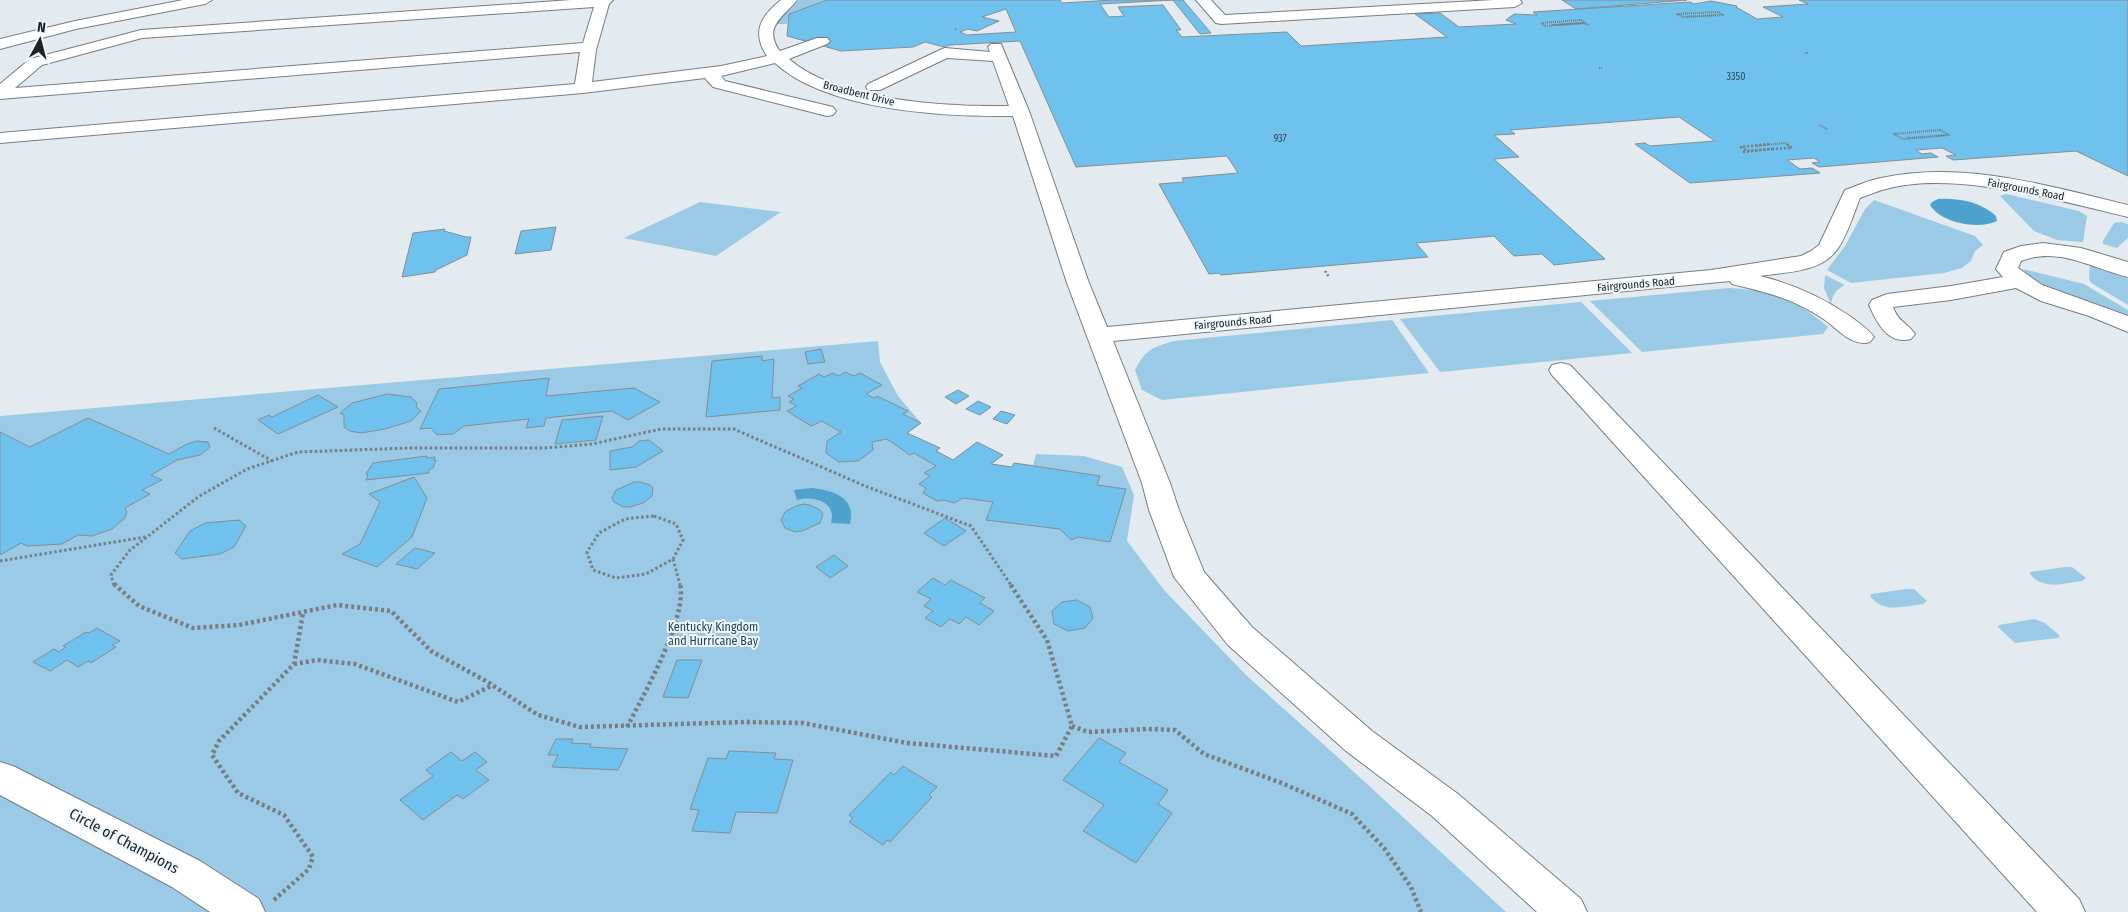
<svg xmlns="http://www.w3.org/2000/svg" width="2128" height="912" font-family="'Fira Sans Condensed',sans-serif">
<style>
.green{fill:#9acae5}
.water{fill:#4fa2cd}
.building{fill:#6fc2ee;stroke:#868d91;fill-rule:evenodd}
.lines{fill:none;stroke-linecap:round;stroke-linejoin:round}
.minor-casing{stroke:#767d81;stroke-width:2}
.path-far3{stroke:#787d81;stroke-width:2;stroke-dasharray:1 1;stroke-linecap:butt}
.path-far2{stroke:#787d81;stroke-width:2.5;stroke-dasharray:2 2;stroke-linecap:butt}
.path-far1{stroke:#787d81;stroke-width:3;stroke-dasharray:2.5 2.5;stroke-linecap:butt}
.path{stroke:#787d81;stroke-width:4.5;stroke-dasharray:3 3;stroke-linecap:butt}
.minor{fill:#fff;fill-rule:evenodd}
.labels{text-anchor:middle;stroke-width:4;stroke-linejoin:round;paint-order:stroke}
.number-label{font-size:10px;fill:#324956}
.far-street-label{font-size:11px;fill:#1e2123;stroke:#f0f8fd}
.park-label{font-size:12px;fill:#204558;stroke:#f0f8fd}
.near-street-label{font-size:15px;fill:#1e2123;stroke:#f0f8fd}
</style>
<rect width="100%" height="100%" fill="#e3ebf0"/>
<path class="green" d="M799 0H827L789 14 787 24H776L778 19Z
M2006 194 2079 211 2087 216 2083 242 2057 240 2034 231 2000 196Z
M1874 200 1975 236 1983 245 1975 251 1971 261 1962 268 1944 273 1851 283 1827 270 1845 246 1865 209Z
M700 202 781 212 716 256 624 238Z
M2121 222 2128 224V238L2117 248 2103 244V241L2114 223Z
M2090 262 2128 279V305L2091 283 2089 279Z
M2023 269 2084 284 2128 310V318C2099 307 2041 294 2023 269Z
M1825 275 1845 285C1836 290 1833 293 1831 304L1824 288Z
M1729 288C1774 291 1794 298 1828 327L1823 334 1642 352 1590 301Z
M1581 302 1632 353 1440 372 1400 319Z
M1392 320 1429 373 1162 400 1142 390 1135 370C1145 350 1153 347 1174 341Z
M878 341 880 362 898 396 921 423 907 433 940 448 937 451 954 460 977 442 1003 455 992 464 1012 467 1014 463 1033 465 1036 454 1084 456 1122 467 1134 495 1127 541 1164 590 1246 675 1342 761 1506 912H0V416Z
M2065 567H2072L2086 578 2082 581C2064 583 2043 591 2030 574V572Z
M1906 589H1914L1927 601 1923 604C1904 606 1883 614 1870 596L1871 594Z
M2034 619 2045 623 2060 636 2058 638 2015 643 1998 627 1999 625Z"/>
<path class="water" d="M1938 199C1959 198 1981 202 1996 216L1997 221C1978 230 1941 223 1930 205L1932 202Z
M811 488C832 490 857 497 850 524L831 523C837 502 814 495 797 500L794 490Z"/>
<path class="building" d="M827 0H1060L1062 3 1113 0H1173L1100 4 1109 17 1124 16 1118 7 1163 5 1181 30H1176L1182 37 1287 32 1301 46 1447 37 1415 14 1440 13 1459 27 1516 24 1506 20 1514 14 1537 15 1533 12 1690 2 1694 4 1711 1 1737 6 1736 7 1757 19 1783 17 1763 7 1808 4 1799 0H2128V176L2076 151 1953 160 1946 156 1956 155 1942 148 1916 150 1922 154 1931 153 1938 157 1819 167 1812 163 1820 162 1814 158 1787 160 1800 169 1812 168 1820 173 1690 183 1635 144 1645 143 1650 146 1715 141 1679 117 1510 130 1515 134 1494 135 1519 157 1494 159 1605 259 1554 265 1542 254 1514 256 1494 236 1416 243 1428 257 1221 275 1219 273 1209 274 1159 184 1184 182 1182 178 1238 173 1227 156 1076 167 1020 41 950 45 944 47 925 42 913 47 841 51 787 36 789 14ZM1006 9 1016 32 967 35 960 32 968 29 977 31 999 21 982 17Z
M1173 0H1183L1211 33 1200 34Z
M1562 0H1687L1576 9Z
M556 227 551 250 515 254 521 231Z
M445 229 444 231 466 237H471L467 255 436 270 435 272 402 277 413 233Z
M821 349 825 362 808 364 805 352Z
M762 356V361L774 359 772 398 780 397V410L706 417 712 361Z
M845 372 854 376 860 373 882 385 866 394 874 398 877 396 908 411 903 414 921 423 907 433 940 448 936 451 953 460 977 442 1003 455 991 464 1012 467 1014 463 1100 476 1097 485 1126 489 1110 542 1078 537 1071 540 1060 529 986 520 993 502 963 498 954 503 944 500 937 501 923 493 926 488 919 484 930 476 924 473 936 466 914 453 910 455 887 439 872 442 873 450 858 461 839 462 826 453 827 441 841 432 822 421 811 426 787 411 797 406 789 402 794 399 788 396 802 388 798 386 819 374 824 377 833 373 839 376Z
M549 378 546 396 634 388 660 402 628 420 612 411 546 418 544 426 526 428 529 419 464 426 453 434 437 435 431 428 420 429 439 389Z
M958 390 969 396 956 404 945 397Z
M387 394 411 397 417 403 416 407 421 411 411 421 385 429 361 433 350 431 344 427V415L340 413 352 403Z
M318 395 338 407 278 434 258 420 269 415 272 417Z
M978 401 991 407 980 415 966 409Z
M1001 411 1015 415 1007 424 993 419Z
M603 416 596 440 555 444 562 420Z
M88 418 169 454 187 444 197 441 208 442 210 447 200 455 177 460 151 475 162 480 142 490 150 494 125 508 127 512 125 518 112 529 92 536 78 535 62 544 27 546 21 543 0 555V432L30 447Z
M649 440 663 451 636 467 610 470V451L632 447 639 441Z
M427 456V458L435 457 434 460H436L433 468 430 469 428 473 366 480 368 474H366L373 463Z
M414 477 427 498 412 537 377 567 342 554 360 544 380 502 369 494Z
M634 482H640L650 485 653 488 652 496 643 503 630 507H623L614 502 612 498 616 490Z
M803 504 810 505 820 510 823 514 820 523 802 531 795 532 785 528 781 520 785 512 796 506Z
M945 518 966 531 944 546 924 533Z
M239 520 246 526 234 547 220 554 182 559 175 553 190 531 205 523Z
M415 548 435 553 417 569 396 564Z
M834 555 848 566 830 578 816 567Z
M933 578 945 585 951 580 985 598 980 603 994 611 979 625 966 617 959 624 950 619 941 627 925 618 933 611 924 606 931 599 917 592Z
M1077 600 1090 607 1093 618 1085 628 1068 631 1054 624 1052 611 1062 602Z
M97 628 120 641 112 645 116 647 91 663 88 661 78 667 67 660 50 671 33 662 54 649 59 652 66 647 63 646 86 632 89 633Z
M677 660H702L688 698 663 697Z
M1099 738 1126 753 1119 762 1168 790 1158 804 1172 813 1136 863 1083 831 1104 805 1063 780Z
M556 739H573L571 743 591 744 590 747 628 749 618 770 552 767 558 755H548Z
M729 751 776 753 774 759 793 760 777 813 736 812 730 833 692 831 699 810 690 809 708 758 726 759Z
M451 752 462 761 475 752 487 762 476 770 489 780 463 799 457 795 423 820 400 800 433 776 426 770Z
M903 766 937 787 929 795 932 797 890 842 887 840 883 845 849 822 853 818 849 815 891 772 894 775Z"/>
<g class="lines">
<defs>
<path id="minor" d="M183 0H212L205 4 76 29 0 49V39L75 21Z
M571 0H613L609 4 596 50 592 82 721 66 767 56C751 32 761 16 781 0H797C784 17 763 26 779 50L780 51 817 38H827L830 41 827 44 789 59C837 101 947 107 1009 106L993 61 947 58 880 90H868L866 87 868 84 940 50 945 48 990 52 988 47 991 44H1001L1029 111 1089 283 1107 327 1711 270 1801 256 1811 251 1819 245 1845 190C1857 186 1869 180 1881 178 1963 160 2049 186 2128 205V217C2059 201 1955 170 1886 189 1877 191 1869 195 1860 198 1854 213 1846 239 1836 251 1819 273 1784 272 1760 276 1793 284 1822 297 1851 317 1859 323 1868 329 1874 337L1870 342C1852 347 1839 330 1825 320 1793 298 1768 293 1732 284L1730 281 1113 341 1170 483 1179 510 1204 572 1252 627 1372 731 1458 794 1581 899 1587 912H1537L1432 816 1346 751 1228 645 1174 577 1149 510 1142 483 1067 283 1013 116C945 117 827 111 775 63L721 76 725 81 833 107 836 111 833 115 827 116 713 87 705 78 583 93 0 143V133L575 84 580 52 0 99V84L30 59 141 30ZM594 7 583 43 15 88 42 65 142 38Z
M1196 0H1211L1225 15 1494 0H1520L1522 3 1515 7 1221 24 1216 23Z
M2043 243 2081 248 2128 262V277C2092 268 2058 246 2021 261L2018 268 2042 285 2128 316V332L2089 316 2041 301 2016 288 1951 300 1893 307C1899 323 1907 322 1915 334L1911 339C1888 345 1877 323 1869 305L1872 300 1887 294 1951 286 2003 277 1996 269 2004 252 2021 246Z
M1561 363 1570 365 2079 899 2085 912H2037L1552 375 1549 370 1552 365Z
M0 762 13 766 200 861 259 899 265 912H210L172 887 0 795Z"/>
</defs>
<use href="#minor" class="minor-casing"/>
<path class="path-far3" d="M1687 17 1723 15 1718 12 1677 14 1683 17 1716 15
M1581 20 1586 23 1545 26 1541 23Z
M1583 23 1589 25
M1552 25 1583 23
M955 29H957
M1805 53H1809
M1599 68H1602
M1819 125 1827 129
M1940 130 1949 135 1903 139 1894 134Z
M1939 136 1947 135
M1908 138 1939 136
M1755 146 1785 143 1789 146"/>
<path class="path-far2" d="M1769 144 1741 147 1747 151 1772 149
M1787 144 1792 148H1790
M1772 149 1790 148
M1772 149 1790 148
M1743 152 1772 149
M1325 271 1329 277"/>
<path class="path-far1" d="M214 428 272 461
M654 516 676 524 683 540 673 559 646 574 616 578 593 570 587 552 599 533 625 519Z
M673 559 680 585
M0 561 145 537
M114 585 111 575 129 551 198 497 247 469 298 452 409 448H545L592 444 661 429H734L865 486 971 526 1011 585"/>
<path class="path" d="M114 584 139 606 193 628 239 625 337 605 391 611 431 651 486 681 538 715 580 727 746 722 803 723 907 743 1056 756 1072 726 1047 640 1010 584
M294 664 317 660 355 664 458 702 493 685
M1072 726 1088 732 1148 729 1175 730 1204 754 1284 784 1352 814 1384 848 1411 887 1421 912
M627 727C643 696 688 617 680 584
M274 900 309 869 313 857 284 815 238 793 212 755 219 741 294 664 303 613"/>
<use href="#minor" class="minor"/>
</g>
<g class="labels">
<g class="number-label">
<text x="1736" y="80">3350</text>
<text x="1280" y="142">937</text>
</g>
<g class="far-street-label">
<text transform="translate(859 93) rotate(14)" y="4">Broadbent Drive</text>
<text transform="translate(2026 189) rotate(11)" y="4">Fairgrounds Road</text>
<text transform="translate(1636 284) rotate(-5)" y="4">Fairgrounds Road</text>
<text transform="translate(1233 322) rotate(-5)" y="4">Fairgrounds Road</text>
</g>
<g class="park-label">
<text x="713" y="631">Kentucky Kingdom<tspan x="713" dy="14">and Hurricane Bay</tspan></text>
</g>
<g class="near-street-label">
<text transform="translate(124 841) rotate(28)" y="5">Circle of Champions</text>
</g>
</g>
<g transform="translate(40 40) rotate(7)" stroke="#f0f8fd" stroke-width="4" paint-order="stroke">
<path d="M0-4L9 19L0 12L-9 19Z" fill="#1e2123"/>
<text y="-8" font-size="14" font-weight="bold" text-anchor="middle" fill="#1e2123">N</text>
</g>
</svg>
